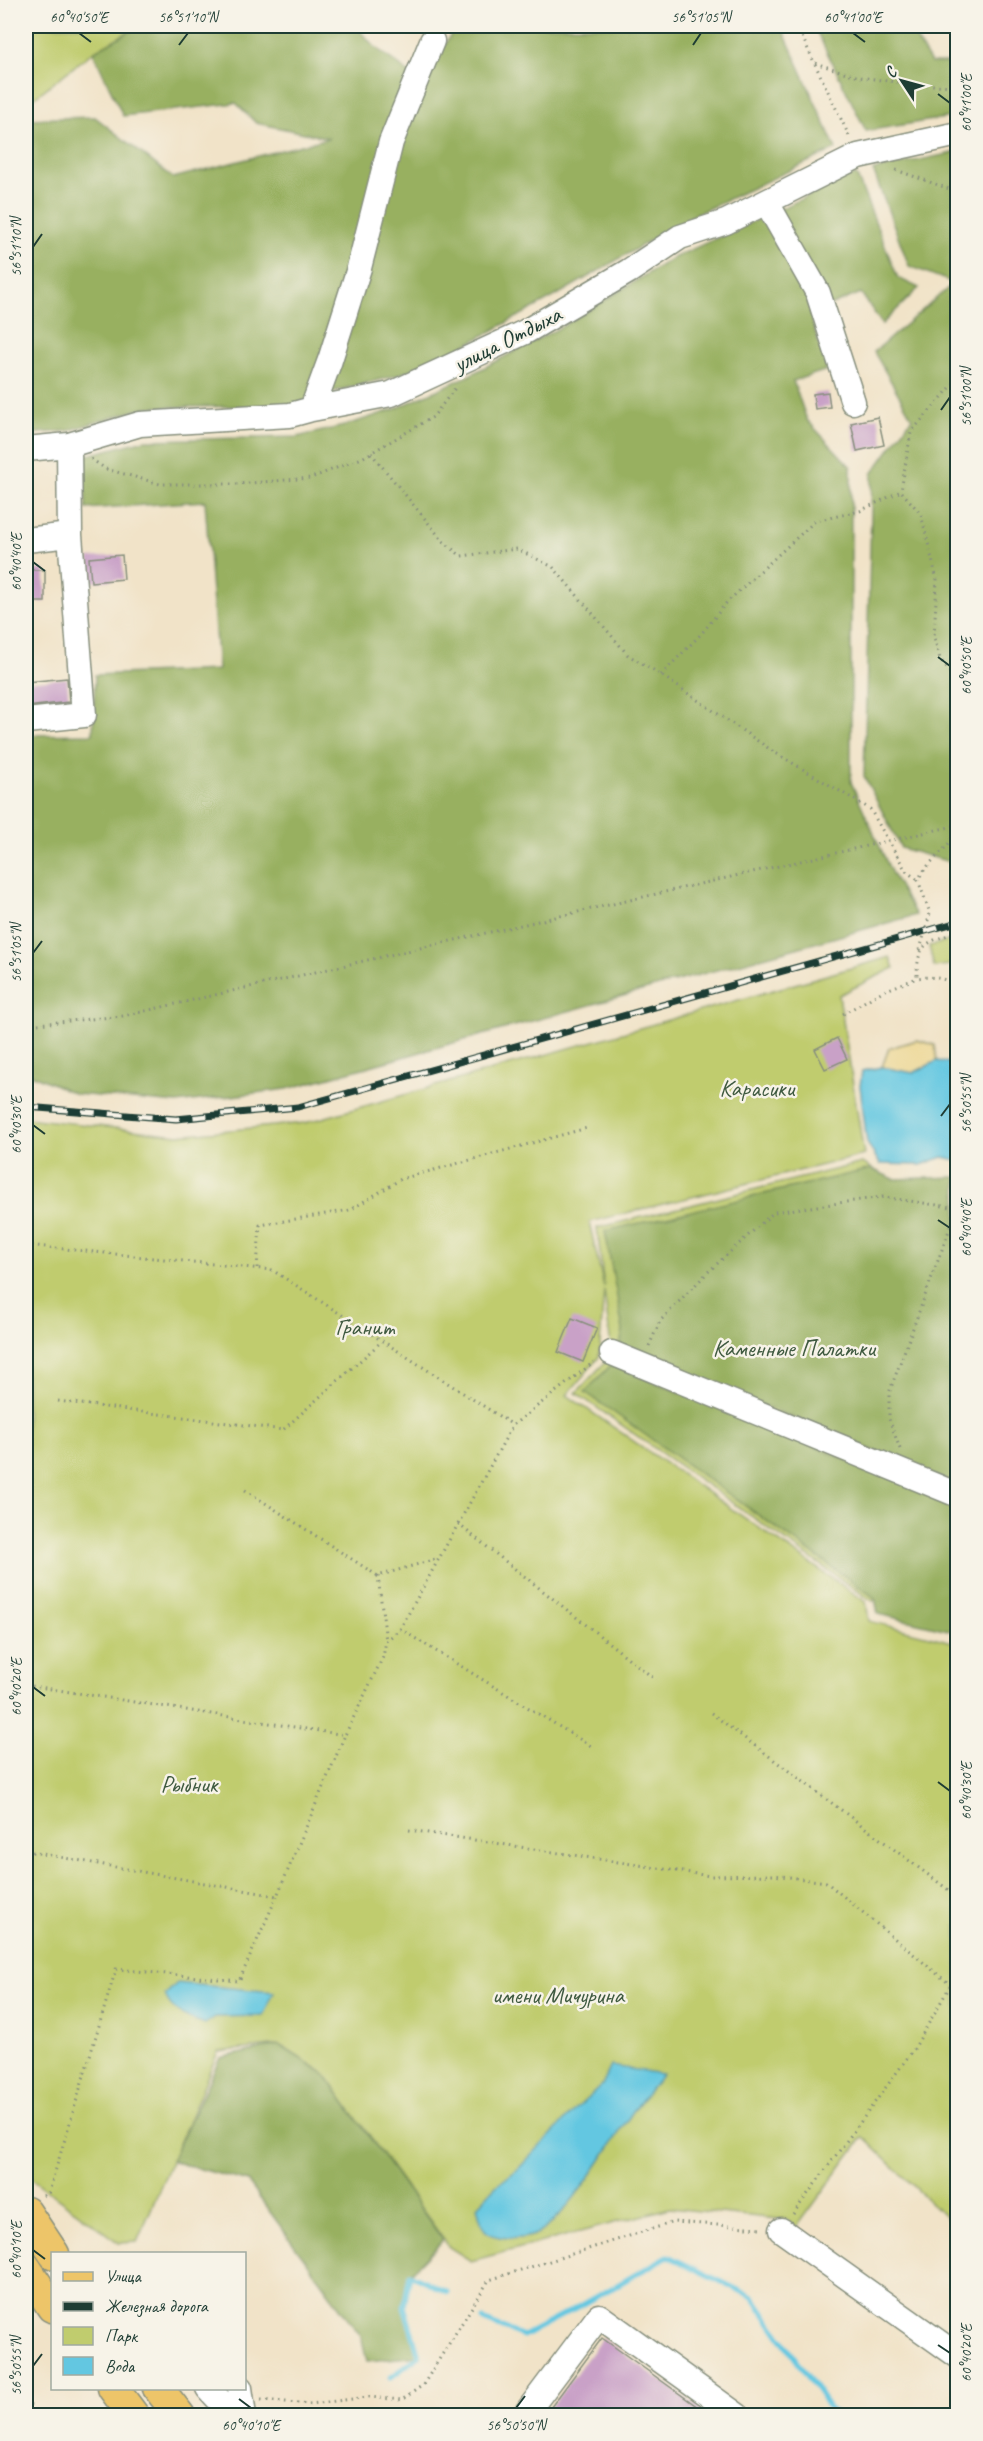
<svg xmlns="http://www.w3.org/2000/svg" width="983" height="2441" font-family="Caveat,sans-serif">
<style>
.green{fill:#c0cc6e;stroke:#708451;stroke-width:1.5}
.forest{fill:#98b061;stroke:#5c764a;stroke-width:1.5}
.sand{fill:#eeda9e;stroke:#868c69;stroke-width:1.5}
.water{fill:#63c7e1;stroke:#41828a;stroke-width:1.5}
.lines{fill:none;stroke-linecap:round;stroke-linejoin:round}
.stream{stroke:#63c7e1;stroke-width:5}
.building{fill:#c9a1c7}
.minor-casing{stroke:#88907e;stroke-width:27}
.major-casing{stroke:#88907e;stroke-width:33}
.path{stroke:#88907e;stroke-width:3;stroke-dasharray:1.5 4.5;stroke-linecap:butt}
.minor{stroke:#fff;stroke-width:24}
.major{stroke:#edc569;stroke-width:30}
.rail-casing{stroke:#1f3d34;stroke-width:7}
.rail{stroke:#f7f3e8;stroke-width:4.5;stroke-dasharray:14;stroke-linecap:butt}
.ticks{fill:none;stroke:#1f3d34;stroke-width:2}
.labels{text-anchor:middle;stroke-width:5;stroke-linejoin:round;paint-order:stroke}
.street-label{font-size:24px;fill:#1f3d34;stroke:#f7f3e8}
.park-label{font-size:24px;fill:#3f5a40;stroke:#f7f3e8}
.neatline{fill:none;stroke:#1f3d34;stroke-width:2}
.ticks-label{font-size:15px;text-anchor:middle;fill:#1f3d34}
</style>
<rect width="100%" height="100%" fill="#f7f3e8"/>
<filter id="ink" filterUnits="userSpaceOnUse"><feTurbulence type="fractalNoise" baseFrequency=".0167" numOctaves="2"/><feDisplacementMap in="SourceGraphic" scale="12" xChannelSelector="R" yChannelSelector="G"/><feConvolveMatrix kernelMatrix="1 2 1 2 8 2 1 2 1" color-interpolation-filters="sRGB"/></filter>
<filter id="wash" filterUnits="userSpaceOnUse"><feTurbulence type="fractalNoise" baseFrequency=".008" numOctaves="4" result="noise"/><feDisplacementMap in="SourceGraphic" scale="24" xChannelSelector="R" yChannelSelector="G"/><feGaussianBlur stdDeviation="1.35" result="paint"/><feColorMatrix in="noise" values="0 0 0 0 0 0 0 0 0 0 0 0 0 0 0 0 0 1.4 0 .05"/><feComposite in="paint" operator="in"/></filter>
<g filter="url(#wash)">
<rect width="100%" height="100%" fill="#f1e3c8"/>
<path class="green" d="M26 26H139L93 52 26 104Z
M957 939V964L934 967 929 946Z
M890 957 894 968 839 995 864 1155 589 1222 604 1287 597 1228 862 1163 895 1181 957 1617 869 1599 576 1393 612 1355 604 1290 599 1357 567 1395 866 1602 869 1621 957 1643V2228L863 2137 796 2228 788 2220 670 2208 471 2261 449 2247 324 2073 279 2045 218 2052 137 2242 119 2243 32 2179 26 2169V1118L178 1135 305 1123Z"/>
<path class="forest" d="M139 26H355L375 47 420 81 457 26H781L836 149 694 215 552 298 455 351 398 375 320 395 292 406 147 407 67 431 26 434V119L95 117 173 178 329 138 256 123 236 103 123 116 93 52Z
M814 26H908L931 63H957V116L866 131Z
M957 152H958L957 864 901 848 864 776 872 474 912 418 874 352 954 283 909 266 873 170Z
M856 174 898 278 919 288 882 324 861 293 810 314 827 370 793 381 807 420 851 467V782L892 874 916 915 287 1089 177 1103 76 1094 26 1072V735L93 734 95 675 218 670 205 501 86 509 84 456 145 440 297 437 344 426 395 409 468 376 563 326 671 259Z
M871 1169 894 1179 957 1177V1485L620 1346 623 1330 605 1231Z
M611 1365 957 1504V1632L878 1614 875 1598 585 1392Z
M279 2045 324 2073 443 2240 410 2274 404 2306 419 2356 367 2361 361 2336 248 2182 171 2161 220 2058Z"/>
<path class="sand" d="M917 1040 935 1045 937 1061 913 1073 882 1067 889 1048Z"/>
<path class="water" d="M937 1061 957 1064V1160L943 1157 921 1165 880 1164 867 1143 860 1086 862 1071 882 1067 913 1073Z
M177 1983 274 1992 263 2016 215 2017 205 2024C188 2018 172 2013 165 1995Z
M611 2066 662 2074C653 2086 643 2098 634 2110 614 2139 565 2223 534 2235 527 2238 514 2239 507 2238 482 2236 482 2228 477 2206L497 2185 518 2169 576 2109 602 2085Z"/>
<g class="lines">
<path class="stream" d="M483 2320 523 2336 582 2305 668 2256 753 2297 830 2409 839 2416
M390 2378 419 2356 404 2306 410 2274 447 2292"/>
</g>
<g id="blocks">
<path class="building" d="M828 392 830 407 815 409 813 394Z
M878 417 884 445 857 451 851 423Z
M122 555 124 579 91 582 89 558Z
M26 570H45V602H26Z
M67 678 69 702 26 707V682Z
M837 1038 847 1059 825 1069 815 1049Z
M572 1318 597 1328 583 1362 558 1352Z
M602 2338 709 2415H545Z"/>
</g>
</g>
<g filter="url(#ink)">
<use href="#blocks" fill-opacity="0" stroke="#88907e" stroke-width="1.5"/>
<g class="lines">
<defs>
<path id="minor" d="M767 203 818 293 853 402
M312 409 330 360 359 268 391 142 432 41
M26 449 69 445 140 424 290 415 312 409 391 394 525 332 629 271 680 237 726 222 858 156 958 134
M26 540 70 535
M26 721 84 715 70 535 69 445
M612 1353 958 1495
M781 2230 958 2356
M208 2388 234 2416
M240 2388 244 2416
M524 2416 599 2316 738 2416"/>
<path id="major" d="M26 2212 54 2254
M26 2268 52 2307
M113 2388 134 2416
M158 2388 180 2416"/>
</defs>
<use href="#minor" class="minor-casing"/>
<use href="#major" class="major-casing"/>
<path class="path" d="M797 26 850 138
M815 63 859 77 911 84 958 86
M896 170 958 192
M958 379 911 432 901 491 921 514 937 580 934 637 940 659 958 683
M371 453 443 541 461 556 517 549 553 567 628 655 655 671 774 752 870 809 906 871 918 880
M91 459 106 469 160 484H237L311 478 362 458 433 417 455 388
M661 675 702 633 727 602 815 521 860 511 901 491
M958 932C927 942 917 942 917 978 933 976 943 978 958 985
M920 950 930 913 918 880C928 861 947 850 958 831
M843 1014 881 992 917 978
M26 1025 123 1016 958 825
M26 1245 272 1270 513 1425 594 1362
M257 1268 260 1225 350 1210 401 1179 587 1128
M649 1346 660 1321 708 1272 774 1212 882 1197 957 1208
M58 1401 283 1430 382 1341
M900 1449 889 1419V1393L957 1209
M245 1490 378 1576 439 1558
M458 1524 656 1680
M378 1576 386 1641
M400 1629 591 1746
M26 1685 345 1735 383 1657 386 1641 400 1629 513 1425
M711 1713 958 1897
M409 1830 710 1876 774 1875 826 1882 958 1991
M26 1851 277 1896 345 1735
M43 2196 49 2192 116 1969 239 1981 277 1896
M793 2214 914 2049 958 1972
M26 2400 38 2416
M261 2400 311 2404 369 2397 402 2400 423 2385 489 2280 674 2222 761 2228"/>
<use href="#minor" class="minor"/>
<use href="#major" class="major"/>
<defs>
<path id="rail" d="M26 1107 176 1119 298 1107 958 922"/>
</defs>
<use href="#rail" class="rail-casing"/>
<use href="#rail" class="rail"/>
</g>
</g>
<path class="ticks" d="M79 33 91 42M853 33 865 42M179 45 188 33M693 45 701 33M938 94 950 103M33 247 42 234M941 410 950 397M33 562 45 571M938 657 950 666M33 953 42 941M941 1116 950 1104M33 1125 45 1134M938 1220 950 1228M33 1687 45 1696M938 1782 950 1791M33 2250 45 2259M938 2345 950 2353M33 2366 42 2354M239 2399 251 2408M516 2408 525 2396"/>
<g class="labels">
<g class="street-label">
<text transform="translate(507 339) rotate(-27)" y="8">улица Отдыха</text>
</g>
<g class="park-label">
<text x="757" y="1096">Карасики</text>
<text x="365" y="1335">Гранит</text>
<text x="794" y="1356">Каменные Палатки</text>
<text x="189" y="1792">Рыбник</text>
<text x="558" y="2003">имени Мичурина</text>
</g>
</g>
<rect width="983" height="2441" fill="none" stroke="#f7f3e8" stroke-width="66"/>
<rect x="51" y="2252" width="195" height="138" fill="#f7f3e8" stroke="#a1aaa0" stroke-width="1.5"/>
<rect x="63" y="2272" width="30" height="9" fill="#edc569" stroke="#a1aaa0" stroke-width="1.5"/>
<text x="105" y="2282" font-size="18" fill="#1f3d34">Улица</text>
<rect x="63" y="2302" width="30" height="9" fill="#1f3d34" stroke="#a1aaa0" stroke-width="1.5"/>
<text x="105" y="2312" font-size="18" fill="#1f3d34">Железная дорога</text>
<rect x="63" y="2327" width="30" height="18" fill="#c0cc6e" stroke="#a1aaa0" stroke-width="1.5"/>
<text x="105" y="2342" font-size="18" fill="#1f3d34">Парк</text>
<rect x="63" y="2357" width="30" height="18" fill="#63c7e1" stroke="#a1aaa0" stroke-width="1.5"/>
<text x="105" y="2372" font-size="18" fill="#1f3d34">Вода</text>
<g transform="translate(902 81) rotate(306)" stroke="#f7f3e8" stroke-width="4.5" paint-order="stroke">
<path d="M0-4.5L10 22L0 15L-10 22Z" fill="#1f3d34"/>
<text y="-9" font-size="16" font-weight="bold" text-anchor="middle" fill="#1f3d34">С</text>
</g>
<rect x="33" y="33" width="917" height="2375" class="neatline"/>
<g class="ticks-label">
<text x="79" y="22">60°40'50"E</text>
<text x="188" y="22">56°51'10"N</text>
<text x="701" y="22">56°51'05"N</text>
<text x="853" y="22">60°41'00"E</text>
<text transform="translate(966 103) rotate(-90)" y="5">60°41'00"E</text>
<text transform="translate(16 247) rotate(-90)" y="5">56°51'10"N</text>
<text transform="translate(966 397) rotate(-90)" y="5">56°51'00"N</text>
<text transform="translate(16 562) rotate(-90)" y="5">60°40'40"E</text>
<text transform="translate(966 666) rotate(-90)" y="5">60°40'50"E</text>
<text transform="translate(16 953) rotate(-90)" y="5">56°51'05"N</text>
<text transform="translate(966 1104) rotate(-90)" y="5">56°50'55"N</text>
<text transform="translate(16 1125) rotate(-90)" y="5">60°40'30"E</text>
<text transform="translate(966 1228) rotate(-90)" y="5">60°40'40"E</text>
<text transform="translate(16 1687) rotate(-90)" y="5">60°40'20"E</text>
<text transform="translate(966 1791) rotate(-90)" y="5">60°40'30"E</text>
<text transform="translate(16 2250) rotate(-90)" y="5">60°40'10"E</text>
<text transform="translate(966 2353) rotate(-90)" y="5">60°40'20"E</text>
<text transform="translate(16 2366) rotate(-90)" y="5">56°50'55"N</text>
<text x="251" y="2430">60°40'10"E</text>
<text x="516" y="2430">56°50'50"N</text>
</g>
</svg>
